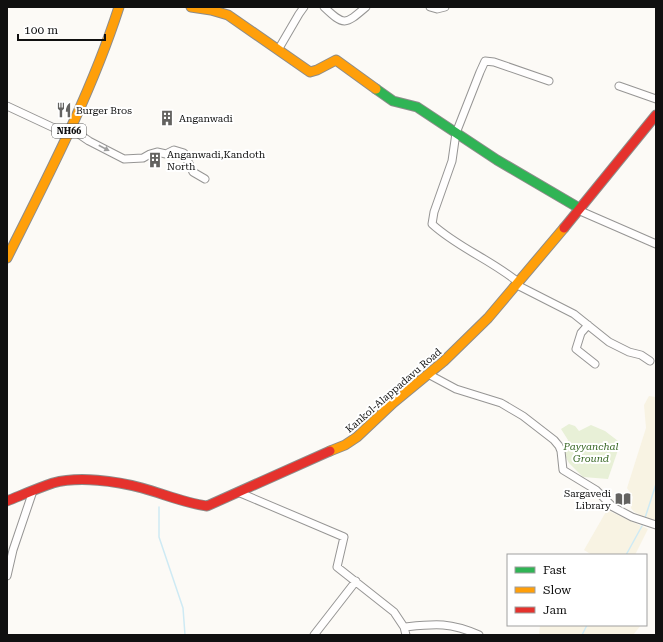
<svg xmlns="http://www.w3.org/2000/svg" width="663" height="642" font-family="'Roboto Serif',serif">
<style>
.farmland{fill:#f8f3e3}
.green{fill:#e8f0d7}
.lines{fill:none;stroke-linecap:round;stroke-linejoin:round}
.stream{stroke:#ceeaf4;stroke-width:1.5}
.street-casing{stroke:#969594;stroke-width:9}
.fast-casing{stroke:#8d8c8a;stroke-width:11}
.slow-casing{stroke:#8d8c8a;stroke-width:11}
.jam-casing{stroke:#8d8c8a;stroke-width:11}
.street{stroke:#fffefe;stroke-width:7}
.fast{stroke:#30b455;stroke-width:9}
.slow{stroke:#ff9f0a;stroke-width:9}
.jam{stroke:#e5322d;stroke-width:9}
.oneway{fill:#9f9f9f}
.labels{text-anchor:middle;stroke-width:4;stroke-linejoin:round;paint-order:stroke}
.shield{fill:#fff;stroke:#585858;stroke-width:1}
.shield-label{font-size:9px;font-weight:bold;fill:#101010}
.poi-label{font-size:10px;fill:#101010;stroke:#fff;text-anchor:start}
.street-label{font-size:10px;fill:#101010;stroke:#fff}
.park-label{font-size:10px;font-style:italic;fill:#366623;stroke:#fff}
</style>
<rect width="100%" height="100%" fill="#fcfaf6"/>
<path class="farmland" d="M649 396 656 397V520L649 519 634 512 631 508 633 497 627 488 646 428 644 405Z
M607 510 648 529 635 555H592L584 550Z
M540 625H641L633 635H539Z"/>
<path class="green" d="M569 424 575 426 579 431 591 425 605 431 618 441 619 447 608 479 583 477 569 463 564 454 568 440 561 429Z"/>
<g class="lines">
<path class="stream" d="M159 507V537L183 608 185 635
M645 518 656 484
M626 555 642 526
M582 635 587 625"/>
<defs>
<path id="street" d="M324 7C344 26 345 25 366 7
M430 7 437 9 445 7
M278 50 299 14 304 7
M619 86 656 99
M7 106 67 134
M70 128 89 141 124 159 143 158 150 154 157 152 166 154 174 150 184 153 193 172 205 179
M578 210 656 244
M519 283C492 260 458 248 432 224L434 212 452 161 456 133 480 72 485 61 494 62 549 81
M517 285 574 314 609 342 629 352 641 355 650 361
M588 325 581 333 576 349 595 364
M428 374 456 389 501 403 523 416 554 440 559 446 561 451 563 470 596 490 613 507 632 517 656 525
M238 492 344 537 337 567 394 612 404 627 406 635
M7 576 13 550 33 491
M404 627C435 624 449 622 479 635
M314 635 356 581"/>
<path id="fast" d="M376 89 393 101 417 107 497 160 579 208"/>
<path id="slow" d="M191 7 211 10 228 15 310 72 317 70 336 60 376 89
M7 258C48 176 91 94 119 7
M330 451 345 445 357 437 393 403 444 361 488 318 564 228"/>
<path id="jam" d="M564 228 656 115
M7 501C22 495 38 488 53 483 79 476 116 481 142 488 164 494 184 503 207 506L330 451"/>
</defs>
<use href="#street" class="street-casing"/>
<use href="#fast" class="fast-casing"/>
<use href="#slow" class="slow-casing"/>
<use href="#jam" class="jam-casing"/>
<use href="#street" class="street"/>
<use href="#fast" class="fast"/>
<use href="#slow" class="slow"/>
<use href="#jam" class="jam"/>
</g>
<defs><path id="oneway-solid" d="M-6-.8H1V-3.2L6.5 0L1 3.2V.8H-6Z"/></defs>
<use class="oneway" href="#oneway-solid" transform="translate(104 148) rotate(28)"/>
<defs>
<symbol id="restaurant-bare" viewBox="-9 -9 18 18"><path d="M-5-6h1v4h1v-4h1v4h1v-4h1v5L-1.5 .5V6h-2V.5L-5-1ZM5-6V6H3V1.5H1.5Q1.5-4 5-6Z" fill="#636260" stroke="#fff" stroke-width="2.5" paint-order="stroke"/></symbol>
<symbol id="building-bare" viewBox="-9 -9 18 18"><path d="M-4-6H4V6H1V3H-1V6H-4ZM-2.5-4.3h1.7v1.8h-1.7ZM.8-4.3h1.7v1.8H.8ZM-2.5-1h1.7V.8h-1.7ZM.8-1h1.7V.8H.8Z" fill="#636260" stroke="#fff" stroke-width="2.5" paint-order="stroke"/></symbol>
<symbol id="library-bare" viewBox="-9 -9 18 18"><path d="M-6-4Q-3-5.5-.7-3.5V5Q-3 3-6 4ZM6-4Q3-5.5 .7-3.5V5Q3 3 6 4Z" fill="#636260" stroke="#fff" stroke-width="2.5" paint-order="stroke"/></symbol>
</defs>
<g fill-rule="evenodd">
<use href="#restaurant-bare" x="53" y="99" width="22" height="22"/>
<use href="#building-bare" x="156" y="107" width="22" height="22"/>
<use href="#building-bare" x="144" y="149" width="22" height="22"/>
<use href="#library-bare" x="612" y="488" width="22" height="22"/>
</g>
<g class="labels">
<rect class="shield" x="52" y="124" width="34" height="14" rx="3"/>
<g class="shield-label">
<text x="69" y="134">NH66</text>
</g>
<g class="poi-label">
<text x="76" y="114">Burger Bros</text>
<text x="179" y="122">Anganwadi</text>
<text x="167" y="158">Anganwadi,Kandoth<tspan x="167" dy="12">North</tspan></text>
<text x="611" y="497" text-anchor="end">Sargavedi<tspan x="611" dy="12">Library</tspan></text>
</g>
<g class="street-label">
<text transform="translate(393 390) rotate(-41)" y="4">Kankol-Alappadavu Road</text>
</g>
<g class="park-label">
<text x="591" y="450">Payyanchal<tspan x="591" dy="12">Ground</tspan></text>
</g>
</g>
<rect width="663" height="642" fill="none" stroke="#101010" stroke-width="16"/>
<rect x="507" y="554" width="140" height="72" fill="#ffffff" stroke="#9f9f9f"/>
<rect x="515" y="567" width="20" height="6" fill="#30b455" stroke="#9f9f9f"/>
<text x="543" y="574" font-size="12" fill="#101010">Fast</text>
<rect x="515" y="587" width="20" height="6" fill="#ff9f0a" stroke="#9f9f9f"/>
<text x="543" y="594" font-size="12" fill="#101010">Slow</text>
<rect x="515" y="607" width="20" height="6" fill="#e5322d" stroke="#9f9f9f"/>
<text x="543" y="614" font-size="12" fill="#101010">Jam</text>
<path d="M18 34v6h87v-6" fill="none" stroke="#101010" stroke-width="2"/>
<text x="24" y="34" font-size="12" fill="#101010" stroke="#ffffff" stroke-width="3" paint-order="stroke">100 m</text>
</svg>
